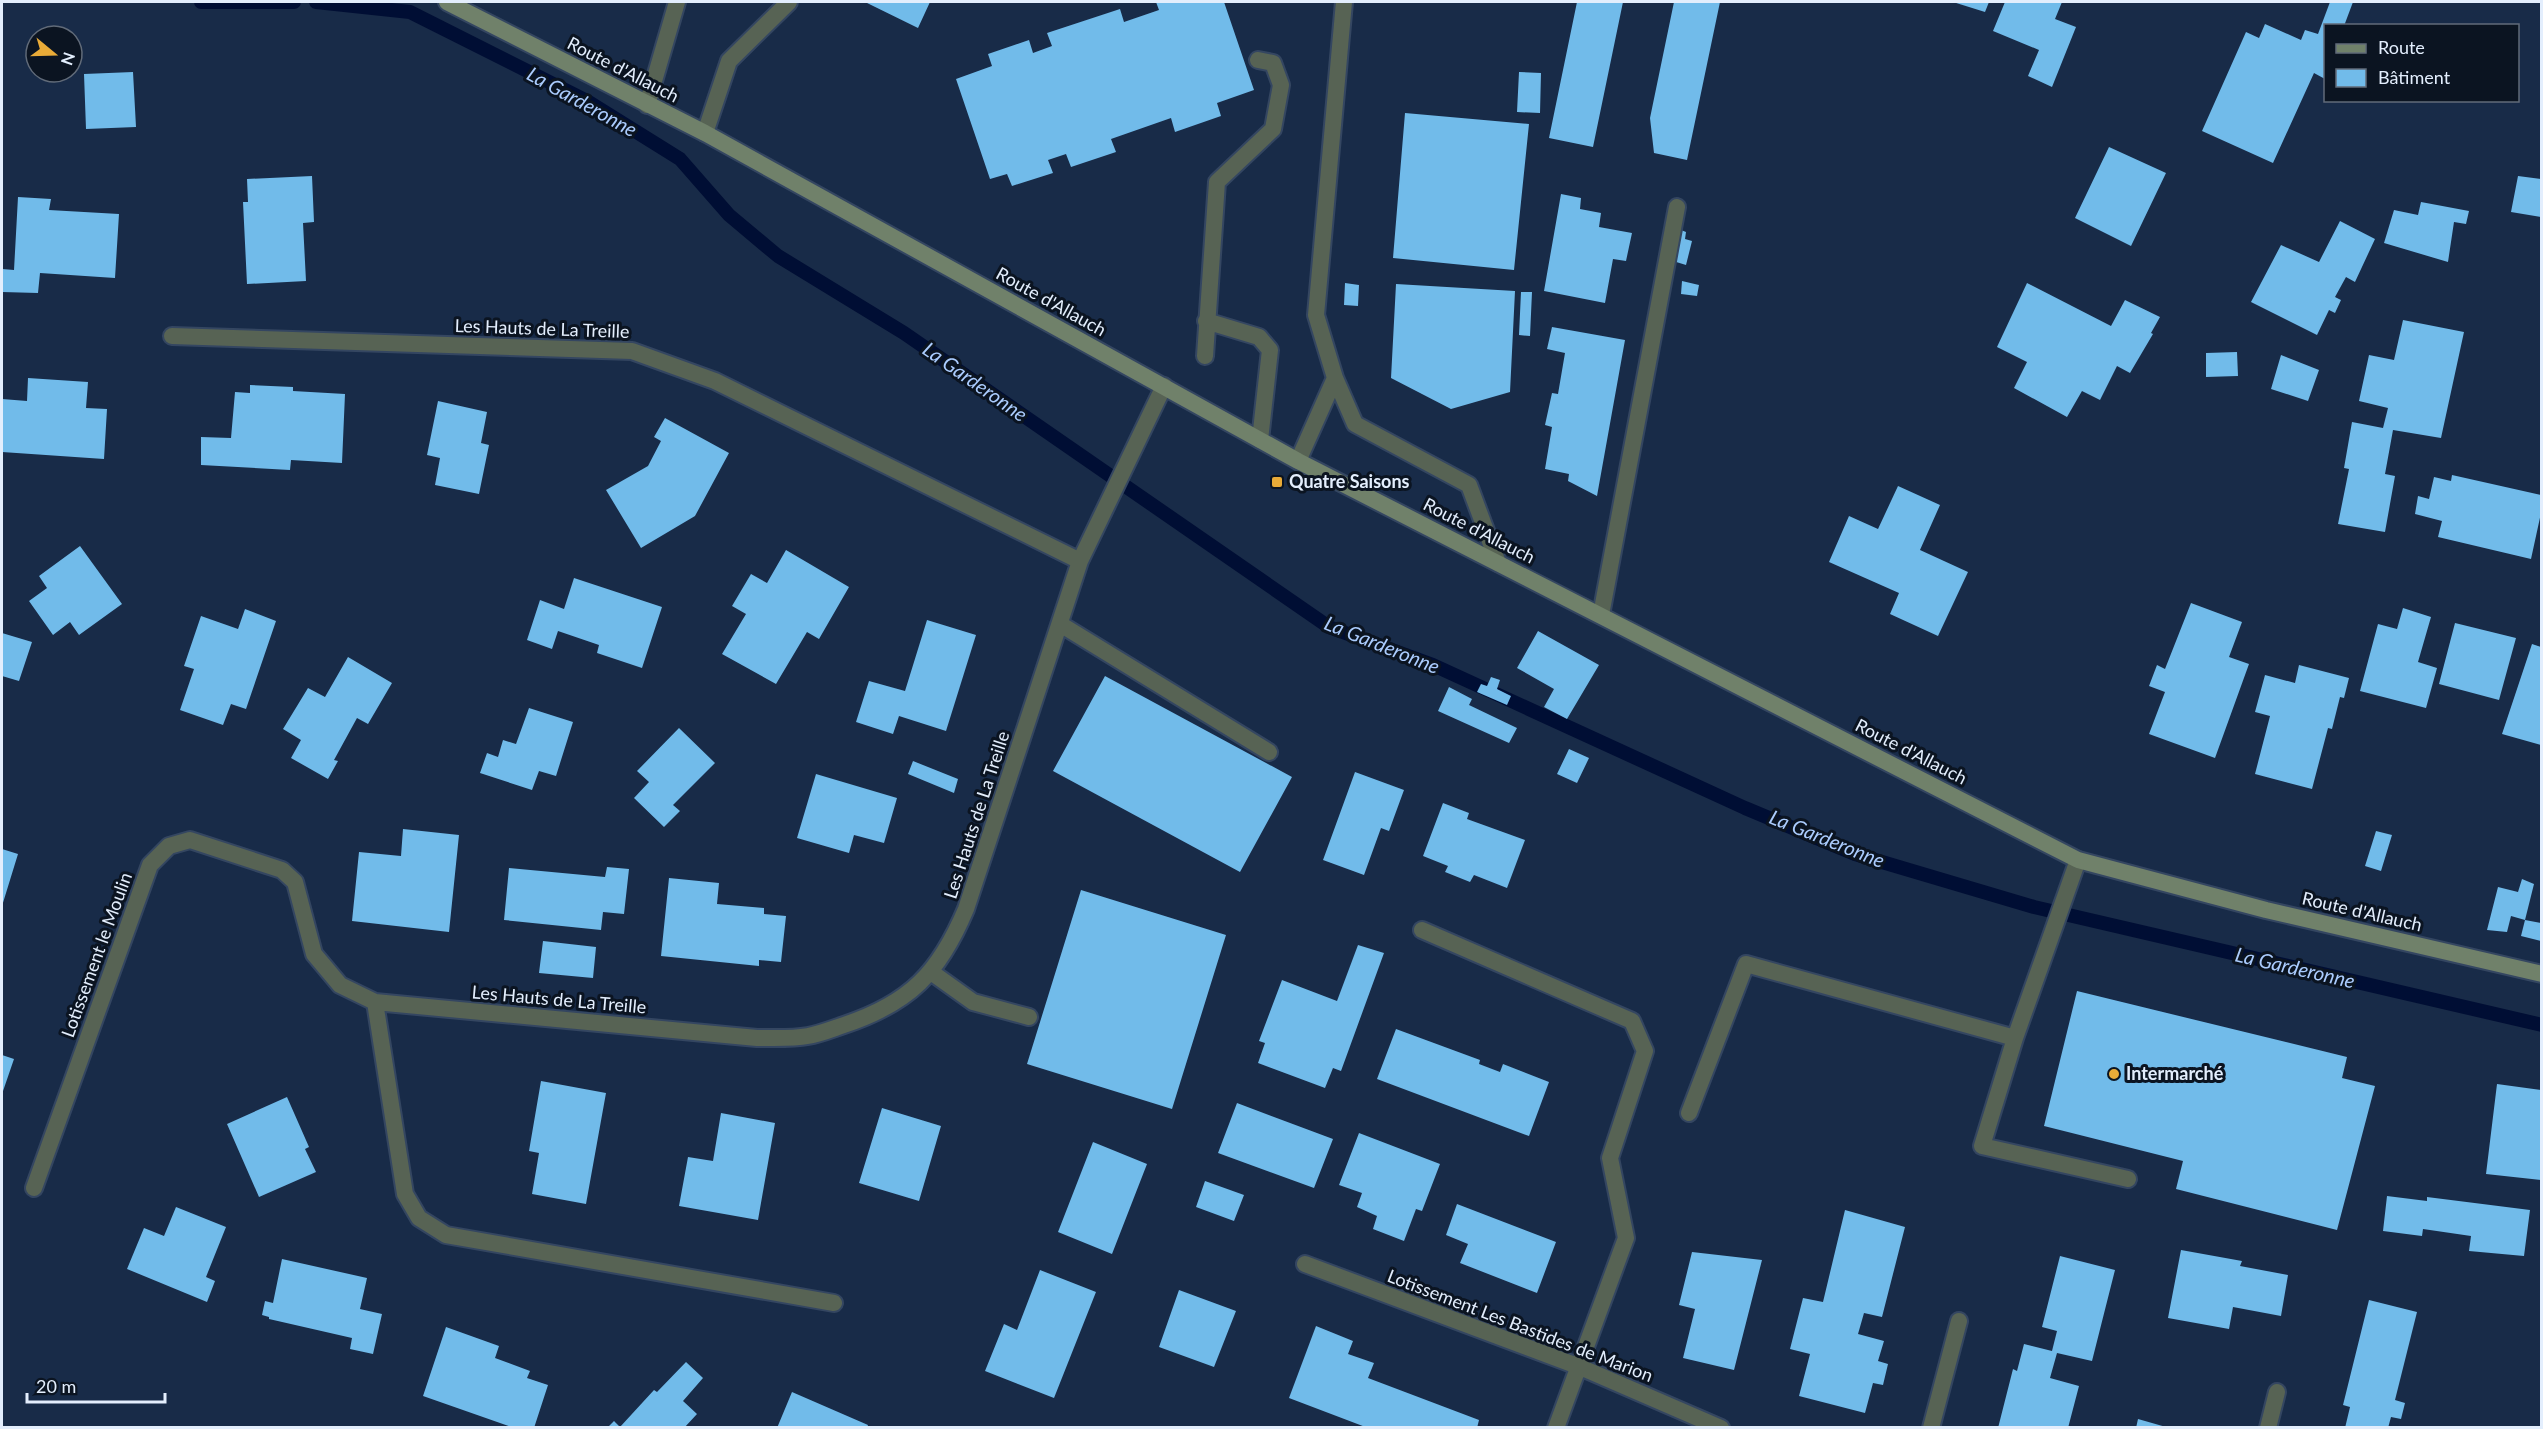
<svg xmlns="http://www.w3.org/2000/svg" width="2543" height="1429" font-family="Lato,sans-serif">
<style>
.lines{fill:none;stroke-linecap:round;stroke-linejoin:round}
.stream{stroke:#000e34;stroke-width:14}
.building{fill:#71bbea}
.service-casing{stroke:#344661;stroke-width:20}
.minor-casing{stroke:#344661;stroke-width:20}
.secondary-casing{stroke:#344661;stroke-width:20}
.service{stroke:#576354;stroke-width:16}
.minor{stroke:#576354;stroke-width:16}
.secondary{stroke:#70816a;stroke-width:16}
.poi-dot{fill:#e9ab38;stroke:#0b1421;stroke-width:2}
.labels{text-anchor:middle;stroke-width:6;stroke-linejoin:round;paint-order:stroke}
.street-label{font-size:18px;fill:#e3eefd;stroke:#0b1421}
.poi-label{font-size:18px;font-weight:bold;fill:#e3eefd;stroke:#0b1421;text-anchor:start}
.water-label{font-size:20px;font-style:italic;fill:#abccfe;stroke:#0b1421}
</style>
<rect width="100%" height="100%" fill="#182b48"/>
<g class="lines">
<path class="stream" d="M201 2H294
M316 2 410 12 587 101 680 159 729 215 778 256 904 333 1329 627 1433 665 1745 808 1855 854 2034 907 2542 1025"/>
</g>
<path class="building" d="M865 2H930L918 28Z
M1156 2H1224L1254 90 1217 103 1221 116 1175 132 1171 118 1111 139 1116 152 1071 167 1066 154 1048 160 1053 173 1012 186 1007 174 990 179 956 79 992 66 988 54 1029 40 1033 53 1052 46 1047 33 1120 9 1124 22 1159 10Z
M1577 2H1623L1593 147 1549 138Z
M1674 2H1720L1687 160 1654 153 1650 118Z
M1953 2H1989L1985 12Z
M2005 2H2062L2055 19 2076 27 2052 87 2028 76 2039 50 1993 31Z
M2330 2H2353L2344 26H2325V79L2314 73 2273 163 2202 131 2246 32 2259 38 2265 24 2301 40 2305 30 2318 34Z
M133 72 136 127 86 129 84 74Z
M1519 72 1541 73 1540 113 1517 112Z
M1405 113 1529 124 1514 270 1393 258Z
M2109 147 2166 173 2131 246 2075 218Z
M312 176 314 222 303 223 306 281 247 284 243 202H248L247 179Z
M2518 176 2541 179V217L2511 212Z
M1561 194 1581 198 1580 209 1601 213 1599 227 1632 233 1626 261 1613 259 1605 303 1544 291Z
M18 197 51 199 49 210 119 214 115 278 40 273 38 293 2 292V269L14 270Z
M2421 202 2469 211 2466 224 2454 222 2448 262 2384 243 2394 210 2418 215Z
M2340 221 2375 239 2355 282 2346 277 2335 297 2341 300 2335 313 2329 310 2317 335 2251 302 2281 245 2319 262Z
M1681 230 1686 232 1685 239 1692 241 1686 265 1673 261Z
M1682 281 1699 285 1697 296 1681 294Z
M1345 283 1359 285 1358 306 1344 305Z
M2027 283 2111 326 2125 300 2160 317 2151 333 2153 334 2130 373 2117 366 2100 400 2082 391 2067 417 2014 388 2027 362 1997 347Z
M1396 284 1515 291 1510 392 1451 409 1391 378Z
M1521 292H1532L1530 336 1519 335Z
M2403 320 2464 332 2441 438 2393 430 2385 474 2395 476 2385 532 2338 524 2349 469 2344 468 2352 422 2383 428 2388 408 2359 401 2369 355 2394 360Z
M1552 327 1625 340 1597 496 1568 481 1569 474 1545 469 1552 427 1545 425 1552 393 1558 394 1565 353 1547 349Z
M2237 352 2238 376 2206 377V353Z
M2281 355 2319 370 2308 401 2271 389Z
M28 378 88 382 86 408 107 409 104 459 2 452V399L27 401Z
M250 385 293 387V391L345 394 342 463 291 460 290 470 201 465V437L231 438 235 392 250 393Z
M438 401 487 412 481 443 489 445 479 494 435 485 440 458 427 455Z
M665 418 729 453 695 516 641 548 606 490 648 466 661 441 654 437Z
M2452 475 2541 495V513L2531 559 2438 537 2442 521 2415 514 2418 496 2429 499 2434 477 2451 481Z
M1898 486 1940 505 1920 550 1968 572 1938 636 1890 614 1899 593 1829 562 1849 516 1878 529Z
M80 546 122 604 79 635 70 622 53 635 29 601 47 588 39 576Z
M786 550 849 587 819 639 807 632 776 684 722 654 746 614 732 606 751 574 767 583Z
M574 578 662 607 642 668 597 653 599 645 558 631 552 649 527 640 540 600 564 609Z
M2191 603 2242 622 2229 657 2249 664 2215 758 2149 734 2165 692 2149 686 2157 665 2165 669Z
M2403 608 2431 617 2418 662 2437 668 2426 708 2360 691 2378 624 2397 629Z
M245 609 276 621 246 709 231 704 223 725 180 710 194 669 184 666 201 616 238 629Z
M927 620 976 635 946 731 899 716 893 734 856 722 869 681 905 691Z
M2455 623 2516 638 2499 700 2439 684Z
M1538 631 1599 665 1567 719 1544 707 1554 689 1517 668Z
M2 633 32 642 19 681 2 676Z
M2532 644 2541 647V745L2502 734Z
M348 657 392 683 368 724 357 718 334 760 338 761 328 779 291 758 301 740 283 729 308 688 325 697Z
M2299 665 2349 678 2344 698 2340 697 2332 729 2328 728 2312 789 2255 774 2270 716 2255 712 2265 675 2295 683Z
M1105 676 1292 777 1240 872 1053 771Z
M1491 677 1500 680 1497 689 1511 696 1507 705 1477 692 1481 684 1487 686Z
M1449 687 1472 699 1469 705 1517 728 1509 743 1438 711Z
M529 708 573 722 556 776 539 771 532 790 480 773 487 753 498 757 503 740 516 744Z
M679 728 715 763 673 805 680 811 664 827 634 798 649 782 637 771Z
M1569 749 1589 758 1577 783 1557 774Z
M913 761 958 779 954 793 908 774Z
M1355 772 1404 790 1389 831 1381 828 1364 875 1323 860Z
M816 774 897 798 884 843 854 835 849 853 797 838Z
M1443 803 1469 813 1467 819 1525 840 1507 888 1474 875 1470 882 1445 872 1448 866 1423 856Z
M403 829 459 835 449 932 352 921 359 852 401 856Z
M2376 831 2392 835 2381 871 2365 866Z
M2 849 18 854 2 906Z
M607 867 629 869 624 914 603 912 601 930 504 920 509 868 605 877Z
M669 878 719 883 717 904 764 908V914L786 916 781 962 759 960V966L661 956Z
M2522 879 2534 884 2525 920 2511 916 2507 932 2487 930 2498 887 2518 892Z
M1081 890 1226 935 1172 1109 1027 1064Z
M2525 920 2541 923V941L2521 936Z
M543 941 596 947 593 978 539 973Z
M1358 945 1384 953 1341 1071 1333 1068 1325 1088 1258 1063 1265 1043 1259 1041 1282 980 1337 1001Z
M2077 991 2347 1057 2342 1078 2375 1086 2337 1230 2176 1189 2183 1161 2044 1126Z
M1396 1029 1480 1060 1479 1064 1500 1072 1503 1064 1549 1082 1529 1136 1377 1079Z
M2 1055 14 1059 2 1094Z
M541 1081 606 1093 586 1204 532 1194 539 1153 529 1151Z
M2497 1084 2541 1090V1180L2486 1174Z
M287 1097 309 1147 305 1149 316 1172 259 1197 227 1124Z
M1237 1103 1333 1139 1314 1188 1218 1153Z
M882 1108 941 1126 919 1201 859 1183Z
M721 1113 775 1123 758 1220 679 1206 688 1157 713 1161Z
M1359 1133 1440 1164 1422 1211 1416 1209 1404 1241 1373 1229 1377 1216 1357 1207 1362 1193 1339 1185Z
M1093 1142 1147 1164 1112 1254 1058 1232Z
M1205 1181 1244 1195 1234 1221 1196 1207Z
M2387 1196 2427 1201V1197L2530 1210 2524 1256 2469 1251 2471 1236 2423 1229 2422 1236 2383 1231Z
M1457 1204 1556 1242 1537 1293 1460 1263 1468 1244 1446 1235Z
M176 1207 226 1227 206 1277 215 1281 207 1302 127 1269 144 1228 164 1236Z
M1845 1210 1905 1227 1882 1317 1864 1313 1858 1334 1884 1341 1878 1361 1888 1364 1883 1385 1873 1383 1865 1413 1799 1396 1810 1354 1790 1349 1803 1298 1823 1302Z
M2181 1250 2242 1261 2240 1266 2288 1275 2281 1316 2233 1307 2229 1329 2168 1318Z
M1692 1252 1762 1260 1734 1370 1683 1358 1695 1309 1679 1305Z
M2060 1256 2115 1270 2092 1361 2057 1353 2050 1378 2079 1386 2068 1428H1998L2013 1369 2017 1371 2024 1344 2052 1351 2057 1331 2042 1327Z
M282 1259 367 1278 360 1309 382 1314 373 1354 350 1349 352 1338 269 1319V1317L262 1315 265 1301 273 1303Z
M1040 1270 1096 1292 1054 1398 985 1371 1004 1324 1017 1330Z
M1179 1290 1236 1311 1214 1367 1159 1347Z
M2369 1300 2417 1312 2395 1400 2405 1403 2401 1419 2391 1417 2388 1428H2345L2350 1407 2343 1405Z
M1316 1326 1353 1341 1348 1354 1374 1363 1368 1378 1479 1420 1477 1428H1368L1289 1398Z
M446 1327 499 1346 495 1358 530 1371 527 1378 548 1385 534 1428H514L423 1396Z
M686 1362 703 1378 683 1401 697 1414 684 1428H607L614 1421 620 1427 654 1390 657 1392Z
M792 1392 868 1425 867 1428H777Z
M2138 1419 2166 1427V1428H2136Z"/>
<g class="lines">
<defs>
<path id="service" d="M647 105 677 2
M705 133 729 61 789 2
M1206 321 1259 337 1270 350 1260 440
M172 336 632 351 715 381 1080 561
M1205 356 1217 182 1273 129 1281 85 1273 63 1258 60
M1335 378 1355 424 1469 485 1498 563
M1298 461 1335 378 1316 315 1344 2
M1601 615 1677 207
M1060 624 1269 752
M2078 860 2015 1038 1982 1146 2128 1179
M931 972 973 1002 1029 1017
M375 1002 405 1194 419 1218 446 1235 834 1303
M1689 1113 1746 964 2015 1038
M34 1188 150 865 169 846 190 840 282 870 295 882 314 954 340 985 375 1002 757 1038C774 1038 792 1039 808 1036 820 1034 832 1029 844 1025 910 1003 939 973 966 909L1080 561 1164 386"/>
<path id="minor" d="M1422 930 1632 1021 1645 1051 1610 1158 1626 1238 1556 1428
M1305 1264 1580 1367 1721 1428
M1931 1428 1959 1321
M2268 1428 2277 1392"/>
<path id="secondary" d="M447 2 705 133 1298 461 2078 860 2266 910 2542 974"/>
</defs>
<use href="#service" class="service-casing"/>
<use href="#minor" class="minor-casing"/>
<use href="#secondary" class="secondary-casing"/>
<use href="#service" class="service"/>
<use href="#minor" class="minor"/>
<use href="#secondary" class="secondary"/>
</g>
<g class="poi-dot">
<rect x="1271" y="476" width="12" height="12" rx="3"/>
<circle cx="2114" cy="1074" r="6"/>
</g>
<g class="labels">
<g class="street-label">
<text transform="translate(623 70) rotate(27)" y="6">Route d'Allauch</text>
<text transform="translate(1051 302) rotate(29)" y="6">Route d'Allauch</text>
<text transform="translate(542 329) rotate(2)" y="6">Les Hauts de La Treille</text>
<text transform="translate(1479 531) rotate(27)" y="6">Route d'Allauch</text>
<text transform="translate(1911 752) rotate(27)" y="6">Route d'Allauch</text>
<text transform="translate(977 815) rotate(-72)" y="6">Les Hauts de La Treille</text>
<text transform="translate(2362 912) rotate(13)" y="6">Route d'Allauch</text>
<text transform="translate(97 955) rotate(-70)" y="6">Lotissement le Moulin</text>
<text transform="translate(559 1000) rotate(5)" y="6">Les Hauts de La Treille</text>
<text transform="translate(1520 1326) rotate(21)" y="6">Lotissement Les Bastides de Marion</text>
</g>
<g class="poi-label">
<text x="1289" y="488">Quatre Saisons</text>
<text x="2126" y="1080">Intermarché</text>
</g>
<g class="water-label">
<text transform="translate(582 102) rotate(29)" y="7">La Garderonne</text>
<text transform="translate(975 382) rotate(35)" y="7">La Garderonne</text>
<text transform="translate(1382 645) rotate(22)" y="7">La Garderonne</text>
<text transform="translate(1827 839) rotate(22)" y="7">La Garderonne</text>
<text transform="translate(2295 968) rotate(13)" y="7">La Garderonne</text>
</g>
</g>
<rect width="2543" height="1429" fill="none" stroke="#e3eefd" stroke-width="6"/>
<rect x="2324" y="24" width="195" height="78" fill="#0b1421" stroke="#616b79" stroke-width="1.5"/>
<rect x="2336" y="44" width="30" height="9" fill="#70816a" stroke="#616b79" stroke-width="1.5"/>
<text x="2378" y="54" font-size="18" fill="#e3eefd">Route</text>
<rect x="2336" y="69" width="30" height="18" fill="#71bbea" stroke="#616b79" stroke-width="1.5"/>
<text x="2378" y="84" font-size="18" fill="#e3eefd">Bâtiment</text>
<g transform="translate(54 54) rotate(109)"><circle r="28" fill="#0b1421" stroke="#616b79" stroke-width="1.5"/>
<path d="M0-4.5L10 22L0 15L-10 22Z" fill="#e9ab38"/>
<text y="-9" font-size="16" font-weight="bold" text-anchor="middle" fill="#e3eefd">N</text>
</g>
<path d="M27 1393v9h138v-9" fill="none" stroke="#e3eefd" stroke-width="3"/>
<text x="36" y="1393" font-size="18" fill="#e3eefd" stroke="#0b1421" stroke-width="4.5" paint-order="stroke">20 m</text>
</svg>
